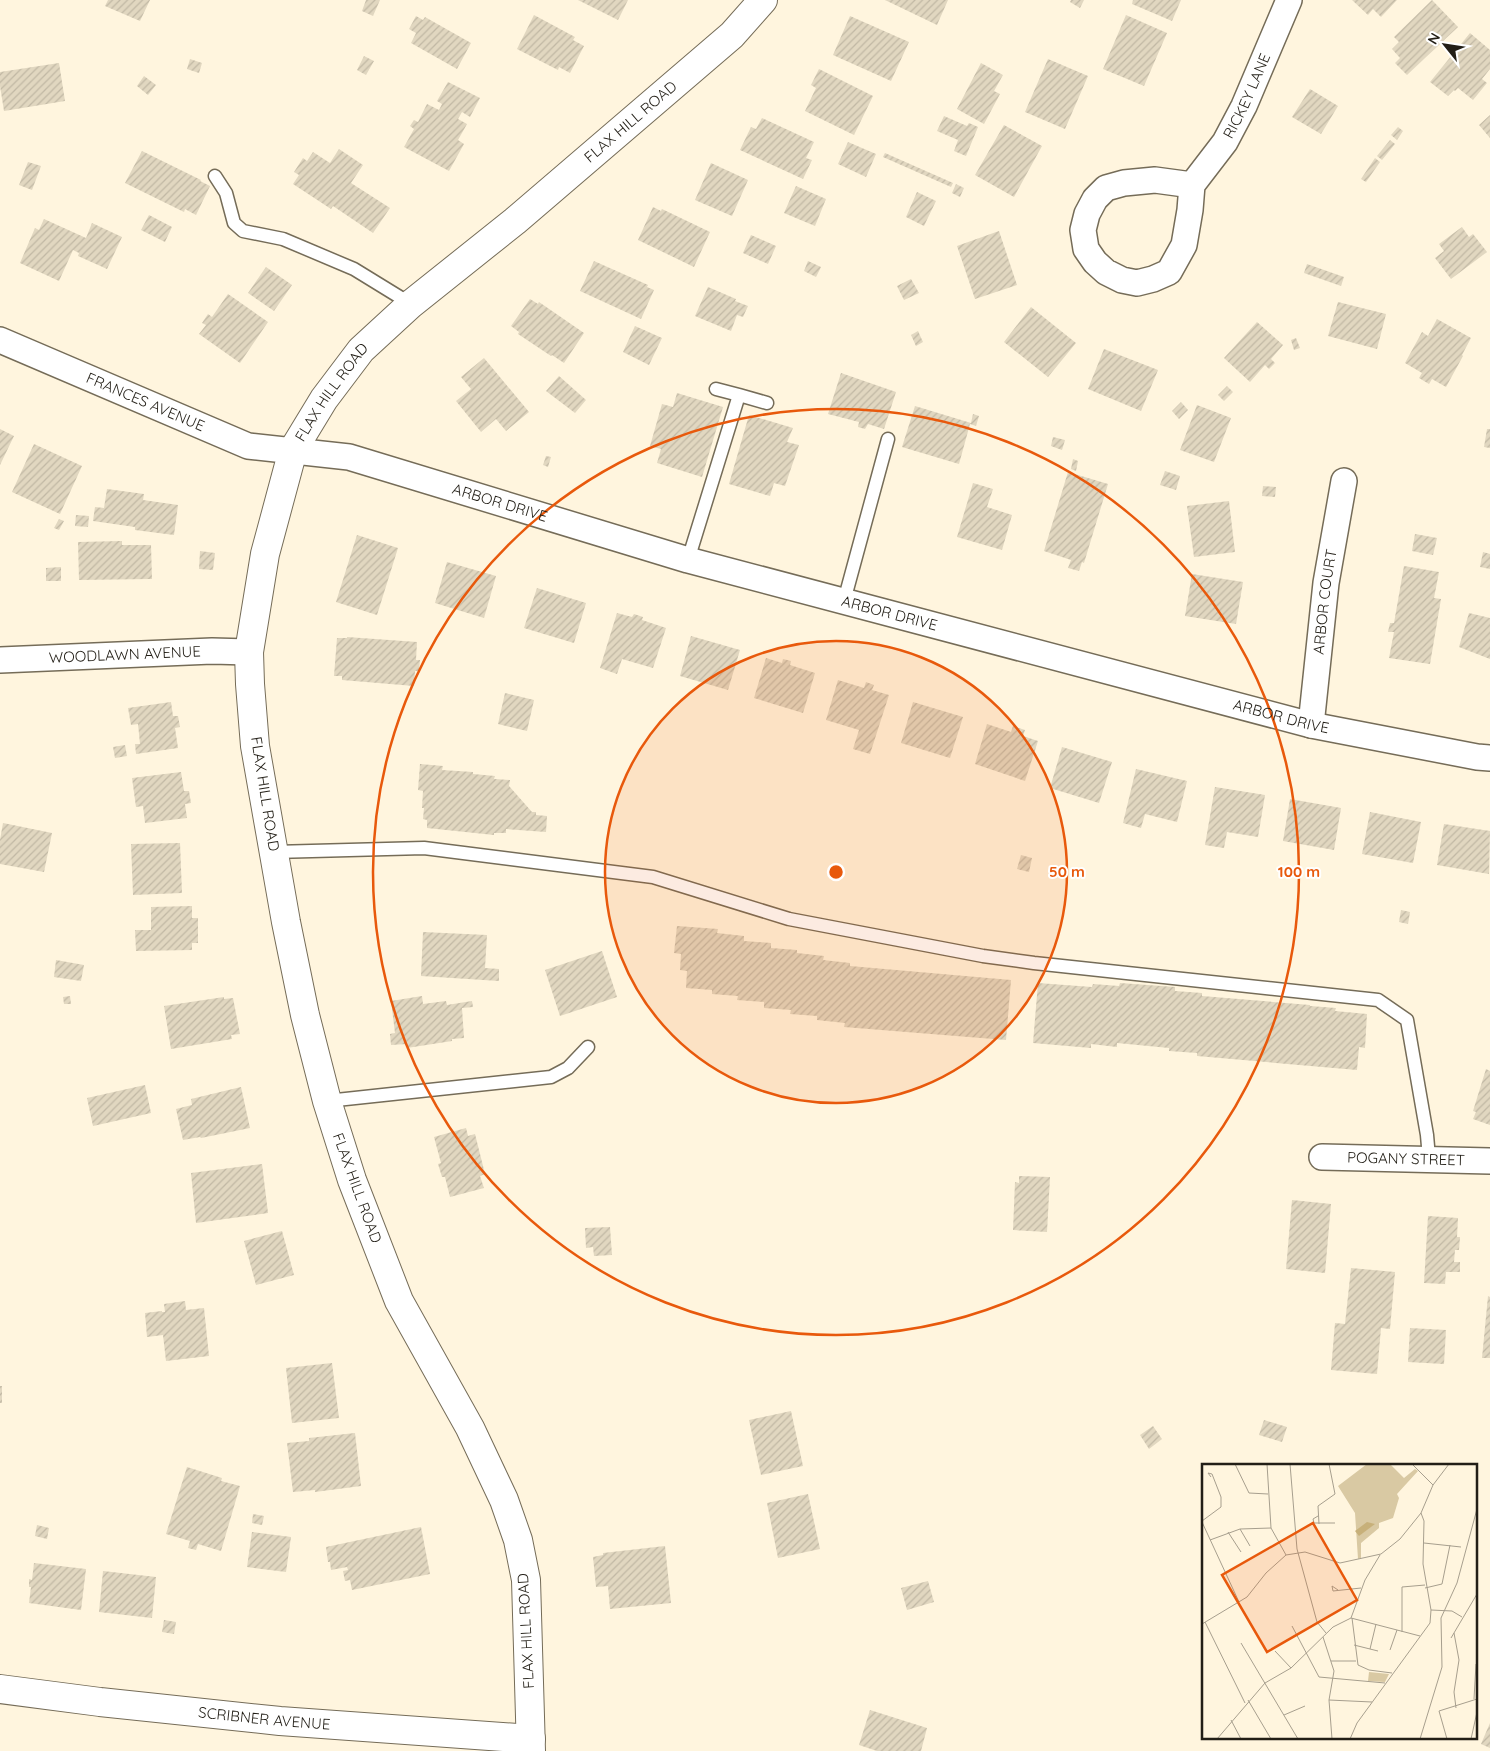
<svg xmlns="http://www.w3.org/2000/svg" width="1490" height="1751" font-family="Quicksand,sans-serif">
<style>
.building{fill:url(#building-hatch)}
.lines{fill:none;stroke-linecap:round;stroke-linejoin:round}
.lane-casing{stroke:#756c58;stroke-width:15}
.street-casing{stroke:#756c58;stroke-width:28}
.secondary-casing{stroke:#756c58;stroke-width:30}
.lane{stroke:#fff;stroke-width:12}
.street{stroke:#fff;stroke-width:25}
.secondary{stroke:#fff;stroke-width:28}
.ring{fill:none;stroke:#e8590c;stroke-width:2.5}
.labels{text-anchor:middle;stroke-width:4;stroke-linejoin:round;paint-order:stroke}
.street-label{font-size:15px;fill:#221e16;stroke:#fff}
.inset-road{fill:none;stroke:#a79f8e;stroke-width:1}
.view{fill:#e8590c;fill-opacity:0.15;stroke:#e8590c;stroke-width:2.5}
.inset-edge{fill:none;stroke:#221e16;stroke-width:2.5}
.centre{fill:#e8590c;stroke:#fff;stroke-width:2.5}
.ring-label{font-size:15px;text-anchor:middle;font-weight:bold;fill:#e8590c;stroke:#fff;stroke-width:4;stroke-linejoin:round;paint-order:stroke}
</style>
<defs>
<pattern id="building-hatch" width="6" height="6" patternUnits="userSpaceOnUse" patternTransform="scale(1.25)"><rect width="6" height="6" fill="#e1d7c0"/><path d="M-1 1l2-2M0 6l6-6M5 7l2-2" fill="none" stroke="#c1b8a4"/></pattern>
</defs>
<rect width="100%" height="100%" fill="#fff5de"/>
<path class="building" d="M108 0H150L140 21 105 6Z
M366 0H380L373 16 362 11Z
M578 0H628L618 20Z
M885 0H948L937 25Z
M1071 0H1084L1080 8 1070 2Z
M1133 0H1181L1172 21 1132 4Z
M1352 0H1397L1381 17 1373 9 1368 15Z
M1432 0 1458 27 1407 75 1395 63 1400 58 1392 49 1399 42 1394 37Z
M534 15 575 37 573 40 584 46 570 73 559 67 558 70 517 49Z
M1126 15 1167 33 1144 86 1103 69Z
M416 16 423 20 425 17 471 43 457 69 411 43 416 33 409 29Z
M850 16 909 42 891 81 833 55Z
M1470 33 1490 50V69L1482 79 1487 83 1473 100 1458 88 1455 91 1454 90 1448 96 1430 82Z
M364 56 374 61 366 75 357 70Z
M190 59 202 63 199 73 187 69Z
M1048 59 1088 76 1065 129 1025 112Z
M59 63 65 101 4 111 0 86V72Z
M981 63 1003 75 994 91 1000 94 984 124 957 109Z
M819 69 873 96 854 135 805 111 816 88 811 85Z
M144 76 156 85 148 95 137 86Z
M448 82 480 98 470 117 462 112 458 119 467 124 458 140 464 144 449 171 404 147 414 129 410 126 414 120 418 122 427 104 439 110 442 104 437 101Z
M1310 89 1338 106 1321 134 1292 117Z
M1490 115V138L1479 125Z
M944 116 967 126 969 123 978 127 966 156 954 151 958 140 937 131Z
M762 118 814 142 806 158 812 160 803 179 740 150 751 127 756 129Z
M1004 125 1042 146 1014 197 975 175Z
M1398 127 1403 131 1397 140 1391 135Z
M1390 140 1395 144 1382 160 1377 156Z
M848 142 876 154 866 177 838 164Z
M339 149 363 165 351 183 390 208 373 233 333 206 331 209 293 184 299 175 294 172 303 158 307 161 313 152 330 163Z
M142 151 201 180 200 181 210 186 196 215 185 209 184 212 125 183Z
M885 153 953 183 951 187 883 157Z
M1375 158 1380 162 1366 182 1361 179Z
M28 162 41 166 32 190 19 185Z
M711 163 748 180 732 216 695 200Z
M956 184 964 188 960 197 952 193Z
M796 186 826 199 815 226 784 213Z
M917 192 936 201 924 226 906 217Z
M653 207 661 211 662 209 710 232 694 267 638 240Z
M149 215 172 227 165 242 141 230Z
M44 219 86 238 92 223 122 237 107 269 78 256 79 253 73 250 59 281 20 263 35 228 39 230Z
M1462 227 1469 237 1473 234 1487 252 1451 279 1435 258 1444 251 1439 244Z
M999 231 1017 285 975 299 957 246Z
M751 235 776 246 768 264 743 253Z
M594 261 648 285 647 287 654 290 641 319 580 291Z
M808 261 821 267 816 277 804 271Z
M1307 264 1344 277 1341 286 1304 273Z
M266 267 292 285 274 311 248 293Z
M911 279 919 293 904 300 897 286Z
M708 287 736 299 735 301 748 306 743 317 737 315 731 331 695 316Z
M228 294 268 322 240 363 199 334 206 325 202 323 208 314 212 317Z
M530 299 538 304 539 302 584 333 564 363 552 355 551 356 518 334 519 332 511 326Z
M1338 302 1386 314 1377 349 1328 336Z
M1031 307 1076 343 1048 377 1004 342Z
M1437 319 1471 338 1462 355 1463 356 1446 387 1432 379 1429 384 1419 378 1422 373 1405 363 1422 332 1428 336Z
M1257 322 1283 345 1271 359 1275 363 1269 369 1265 365 1250 382 1224 358Z
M635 326 662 338 649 365 623 352Z
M918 331 923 342 916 346 911 335Z
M1296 338 1300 348 1294 350 1291 340Z
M1104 349 1158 370 1141 411 1088 389Z
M484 358 529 412 506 431 496 419 481 432 456 401 471 389 461 377Z
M841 373 896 392 884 429 868 424 865 429 858 427 859 422 828 414Z
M559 376 586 400 575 413 546 391Z
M1227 386 1233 392 1224 401 1218 395Z
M677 393 723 407 702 477 657 463 661 449 650 446 662 404 673 407Z
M1181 402 1188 410 1179 419 1172 411Z
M1197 405 1231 418 1214 462 1180 450Z
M915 406 971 423 973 414 979 416 976 426 970 424 959 464 902 447Z
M749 415 793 428 787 442 799 445 785 486 774 483 770 496 729 484Z
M0 429 14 436 0 465Z
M1487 429H1490V448L1484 447Z
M1053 437 1065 440 1062 450 1051 446Z
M34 444 82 466 60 514 12 492Z
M546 456 551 457 548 467 543 465Z
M1073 459 1078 461 1076 471 1071 469Z
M1165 471 1180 476 1176 490 1160 485Z
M1068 472 1108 484 1084 563 1082 562 1079 571 1068 568 1071 560 1044 551Z
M973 483 993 489 987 507 1012 515 1002 550 957 537Z
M1263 486 1276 487 1275 497 1262 496Z
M107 489 144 494 143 500 178 505 174 535 135 530V527L93 521 95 507 104 508Z
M1229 501 1235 552 1194 557 1187 506Z
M76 515 89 516 88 527 75 526Z
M59 519 64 521 59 530 54 528Z
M1415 534 1437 538 1433 555 1412 551Z
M357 535 398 548 377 615 336 602Z
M122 541V545H151L152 579 79 580 78 542Z
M200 551 215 553 213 570 199 569Z
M1483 552 1490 554V569L1480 567Z
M447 562 496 576 484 618 435 603Z
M1404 566 1439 572 1434 598 1441 599 1430 664 1389 658 1394 632H1388L1390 623H1394Z
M61 567V581H46V568Z
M1192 574 1243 582 1236 624 1185 616Z
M537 588 586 603 574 643 524 628Z
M617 613 632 617 634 614 643 617 642 620 666 628 653 668 622 659 617 674 600 668Z
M1469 613 1490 618V659L1459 647Z
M691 636 740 650 728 690 680 676Z
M347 637 417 642 416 660H420L419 671H415L414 686 342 680V676H334L337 638H347Z
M766 658 782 663 783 659 791 661 790 665 815 673 803 713 754 698Z
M838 680 864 688 866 682 874 685 872 690 889 695 870 754 853 749 859 730 826 720Z
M505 693 534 700 527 731 498 724Z
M171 702 173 716H178L180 727 175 728 178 748 136 754 135 744H140L138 724 131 725 128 708Z
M913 702 963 717 950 758 901 743Z
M987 724 1011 732 1013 726 1025 730 1023 736 1038 741 1025 781 975 764Z
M125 745 127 756 115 758 113 747Z
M1062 747 1112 762 1099 803 1050 788Z
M420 764 443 766 442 770 473 772V774L495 776 494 779 510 780 509 786 532 812H536V815L547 816 546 832 506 829V833H494V835L427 828V820L423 819 424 808H422L423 791 418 790Z
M1136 769 1187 781 1177 822 1145 814 1141 828 1123 823Z
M181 772 184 791H189L191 803 185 804 187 818 145 823 143 806 136 807 132 778Z
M1215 787 1265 795 1258 837 1227 832 1224 848 1205 845Z
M1290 799 1341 808 1334 850 1283 841Z
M1370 812 1421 822 1413 863 1362 854Z
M3 823 52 833 44 872 0 864V840Z
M1444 824 1490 831 1489 874 1437 865Z
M180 843 182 893 133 895 131 844Z
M1021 855 1032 858 1029 872 1017 869Z
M192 906V918H198V943H192V950L136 951 135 930H151V907Z
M1401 910 1410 912 1408 924 1399 922Z
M677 926 718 929 717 933 744 936V941L771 943V948L797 950V953L824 956 823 960 850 963V966L1011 980 1006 1040 844 1027 845 1023 817 1020V1016L790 1014 791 1010 764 1008V1002L737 1000 738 996 712 994V990L686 988 687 971 680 970 681 954 674 953Z
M423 932 487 935 485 968 499 969V981L421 976Z
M602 951 617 997 560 1016 545 970Z
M56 960 84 965 81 981 54 977Z
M1038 983 1092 987 1093 984 1119 986 1120 983 1175 987V991L1202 993V996L1310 1005V1006L1336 1008 1335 1011 1367 1014 1365 1048 1359 1047 1357 1070 1197 1056V1053L1169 1051V1048L1117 1043V1047L1091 1044V1048L1033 1043Z
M70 996 71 1004H64L63 997Z
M422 996 423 1004 446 1001 447 1005 472 1001 473 1007 462 1008 464 1038 452 1039V1041L407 1048V1044L391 1045 390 1034 395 1033 391 1001Z
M224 997V999L233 998 240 1034 231 1035 232 1039 171 1049 164 1006Z
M1486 1069 1490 1071V1125L1473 1119 1476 1112 1473 1111Z
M145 1085 151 1113 93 1126 87 1098Z
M241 1087 250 1128 201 1138 200 1137 183 1140 176 1109 192 1105 191 1099Z
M466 1128 468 1136 475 1134 485 1174 480 1176 484 1188 450 1197 445 1177H442L438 1164 441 1163 434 1137Z
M262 1164 268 1213 196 1223 191 1173Z
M1019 1176 1050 1177 1047 1232 1013 1230 1015 1182 1019 1183Z
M1292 1200 1331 1204 1325 1273 1286 1269Z
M1428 1216 1458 1218 1457 1237H1460L1459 1250H1455L1454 1262H1460V1272H1446L1445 1284 1424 1283Z
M610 1227 612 1255 594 1256 593 1247 586 1248 585 1228Z
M282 1231 294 1275 256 1285 244 1241Z
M1351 1268 1395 1272 1390 1329 1381 1328 1377 1374 1331 1370 1335 1323 1345 1324Z
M1488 1296 1490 1297V1358H1482Z
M185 1301 186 1310 204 1308 209 1356 166 1361 163 1335 147 1337 145 1313 162 1311V1312H165L164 1304Z
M1410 1328 1446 1330 1444 1364 1408 1362Z
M332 1363 339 1418 292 1423 286 1368Z
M0 1386H2V1403H0Z
M791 1411 803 1466 761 1475 749 1420Z
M1264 1420 1287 1427 1282 1442 1259 1435Z
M1153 1426 1162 1439 1149 1449 1140 1435Z
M355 1433 361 1486 315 1492V1490L293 1492 287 1443 309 1441V1438Z
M187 1467 222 1478 221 1481 240 1486 221 1551 198 1544 196 1550 188 1548 190 1541 166 1534Z
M808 1494 820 1549 778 1558 767 1503Z
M253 1514 264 1516 262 1525 252 1523Z
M37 1525 49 1528 47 1539 35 1536Z
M421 1527 430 1574 352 1590 350 1580 345 1581 343 1571 348 1570 347 1567 331 1570 330 1562H328L326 1547Z
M252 1532 291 1537 286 1572 247 1567Z
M665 1546 671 1603 610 1609 608 1586 596 1587 593 1557 603 1555V1553Z
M34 1563 86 1569 81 1610 29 1603 31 1587H29V1579L32 1580Z
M103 1571 156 1577 152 1618 99 1612Z
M928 1581 934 1602 907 1610 901 1588Z
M164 1620 176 1622 174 1634 162 1632Z
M870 1710 927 1728 921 1751H877L859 1745Z
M1490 1723V1748L1481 1744Z"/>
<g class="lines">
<defs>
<path id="lane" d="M215 176 226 193 234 223 243 231 283 239 354 269 411 304
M716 389 739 395
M688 560 739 395 767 403
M844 601 888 439
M274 852 424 848 653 877 789 919 983 956 1034 963 1378 1000 1407 1020 1427 1135 1429 1158
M327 1101 551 1077 568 1068 588 1047"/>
<g id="street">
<path id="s1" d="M1192 185 1155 180 1124 183 1106 188 1095 199 1087 214 1083 230 1086 249 1095 262 1106 272 1122 280 1137 283 1153 279 1169 272 1184 245 1190 210 1192 185 1225 142 1244 106 1289 0"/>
<path id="s2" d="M0 340 248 446 349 457 688 560 1311 725 1477 757 1490 758"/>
<path id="s3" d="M0 660 212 651 249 652"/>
<path id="s4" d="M1311 725 1326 583 1344 481"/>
<path id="s5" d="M1322 1157 1490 1161"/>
</g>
<g id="secondary">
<path id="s6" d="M0 1689 100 1702 280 1721 531 1739"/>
<path id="s7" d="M531 1751 526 1580 518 1540 504 1500 470 1428 399 1301 352 1180 327 1101 305 1015 286 922 255 746 250 684 249 652 265 554 293 450 324 399 361 350 411 304 515 221 732 35 763 0"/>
</g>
</defs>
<use href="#lane" class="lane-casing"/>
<use href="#street" class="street-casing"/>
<use href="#secondary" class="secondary-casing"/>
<use href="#lane" class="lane"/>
<use href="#street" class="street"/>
<use href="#secondary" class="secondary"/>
</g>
<circle cx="836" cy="872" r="231" fill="#e8590c" fill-opacity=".12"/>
<g class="ring">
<circle cx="836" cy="872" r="231"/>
<circle cx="836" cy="872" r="463"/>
</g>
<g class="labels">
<g class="street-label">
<text dy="5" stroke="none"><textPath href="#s1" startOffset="450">RICKEY LANE</textPath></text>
<text dy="5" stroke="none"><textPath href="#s7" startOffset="1830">FLAX HILL ROAD</textPath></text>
<text dy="5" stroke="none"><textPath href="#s7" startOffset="1425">FLAX HILL ROAD</textPath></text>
<text dy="5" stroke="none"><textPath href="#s2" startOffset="158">FRANCES AVENUE</textPath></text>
<text dy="5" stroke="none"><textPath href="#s2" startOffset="529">ARBOR DRIVE</textPath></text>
<text dy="5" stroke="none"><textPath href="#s4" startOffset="124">ARBOR COURT</textPath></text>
<text dy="5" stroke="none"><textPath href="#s2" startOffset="934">ARBOR DRIVE</textPath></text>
<text dy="5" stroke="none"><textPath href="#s3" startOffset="125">WOODLAWN AVENUE</textPath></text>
<text dy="5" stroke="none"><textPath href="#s2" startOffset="1339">ARBOR DRIVE</textPath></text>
<text transform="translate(265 794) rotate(81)" y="5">FLAX HILL ROAD</text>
<text dy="5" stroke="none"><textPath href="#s5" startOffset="84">POGANY STREET</textPath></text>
<text transform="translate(357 1188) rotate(70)" y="5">FLAX HILL ROAD</text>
<text transform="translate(526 1631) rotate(-93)" y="5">FLAX HILL ROAD</text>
<text dy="5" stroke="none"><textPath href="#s6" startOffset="266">SCRIBNER AVENUE</textPath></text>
</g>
</g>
<g transform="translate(1202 1464)">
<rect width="275" height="275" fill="#fff5de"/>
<path d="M165 0H188L202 14 213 5 216 7 195 30 197 34 191 54 177 59V64L159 79V94L156 95 153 49 136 22ZM167 208 187 210 183 218 166 217Z" fill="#d9c9a3"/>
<path d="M165 58 173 60 157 72 153 67Z" fill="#c7b07a"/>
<path class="inset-road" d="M33 0 47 29 66 30M65 0 69 64 84 91M88 0 95 85 115 158 124 169M210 0 231 21M116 52 111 55 112 59H133M0 57 19 43V33L10 10 6 9 9 13M0 58 37 138M117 60 116 42 133 30 127 0M38 65 48 82M26 68 39 88M8 76 38 65 69 64M222 79 259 83M223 124 240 120 248 81M136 126 130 122 131 127 159 124M229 146 250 147 260 153M149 154 218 172M150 154 156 201 167 206 190 209M3 158 43 239M0 160 45 133 64 109 84 91 103 88 138 99 179 90 198 75 219 49 231 21 247 0M90 162 117 213 183 219M200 168V123L223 121M252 169 257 196 252 228 254 244M121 173 132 207 127 236 130 275M249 174 275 130M39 179 96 275M152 181 176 187M168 185 174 160M188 186 195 166M73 187 89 204M129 197H154M272 235 274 200M46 236 69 275M127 236 170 238M82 251 103 242M29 256 39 275M15 275 63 219 89 204 131 163 149 154 163 116 178 91M148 275 155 259 228 159 229 146 221 100 222 57 219 49M218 275 240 203 239 154 255 119 275 45M245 275 237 247 275 235M269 275 275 248"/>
<path class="view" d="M111 59 155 136 65 188 20 111Z"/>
<rect width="275" height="275" class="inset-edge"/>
</g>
<circle cx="836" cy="872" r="8" class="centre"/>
<g class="ring-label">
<text x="1067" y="877">50 m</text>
<text x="1299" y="877">100 m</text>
</g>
<g transform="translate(1445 45) rotate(300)" stroke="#ffffff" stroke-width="4" paint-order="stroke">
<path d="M0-4L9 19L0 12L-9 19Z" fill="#221e16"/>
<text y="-8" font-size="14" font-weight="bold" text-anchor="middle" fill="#221e16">N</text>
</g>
</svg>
